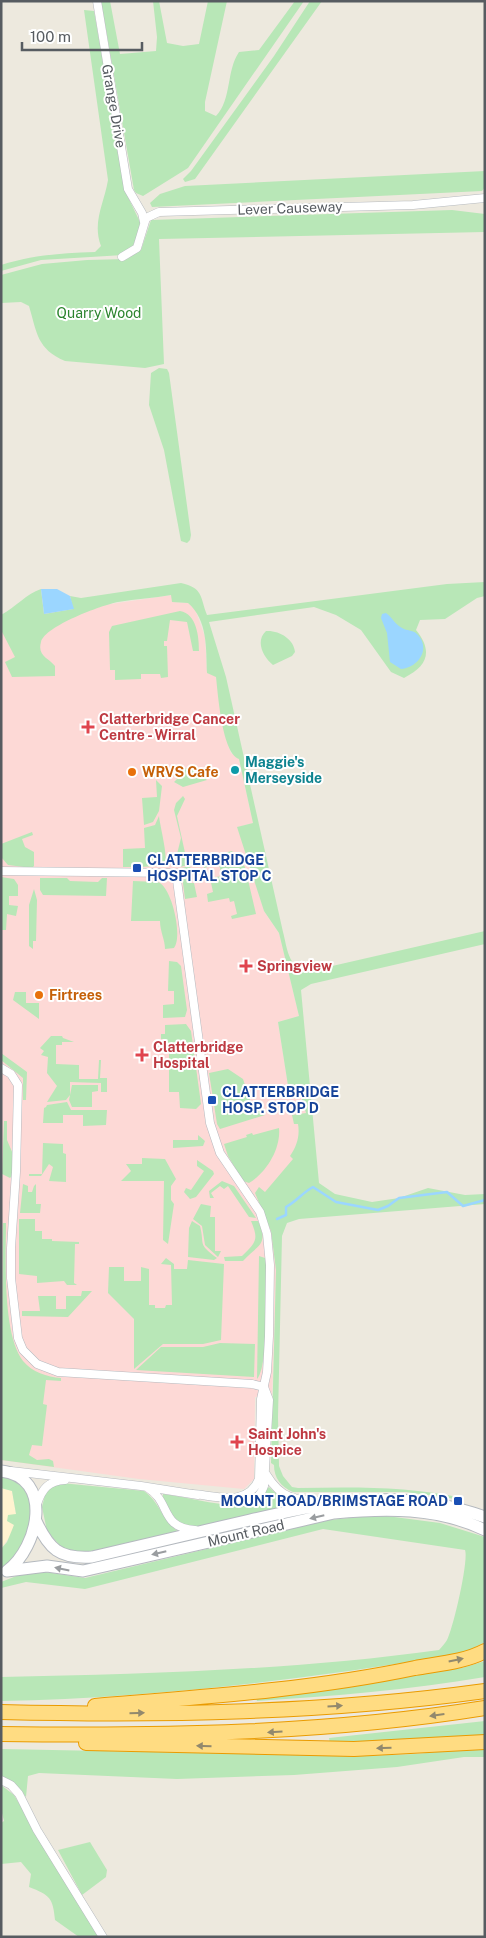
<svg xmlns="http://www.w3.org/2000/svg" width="486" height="1938" font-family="'Public Sans',sans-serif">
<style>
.commercial{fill:#fff3d0}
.medical{fill:#fdd9d6}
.green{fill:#b8e7b7}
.water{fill:#9bd6ff}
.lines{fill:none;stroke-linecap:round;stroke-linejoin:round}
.stream{stroke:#9bd6ff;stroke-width:2.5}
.street-casing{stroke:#b6babf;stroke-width:9}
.secondary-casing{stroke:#b4b9bf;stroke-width:13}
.highway-casing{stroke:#ea9b00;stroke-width:16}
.street{stroke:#fff;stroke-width:8}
.secondary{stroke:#fff;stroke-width:11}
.highway{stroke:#ffdc82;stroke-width:14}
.oneway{fill:#9a9da0}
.oneway2{fill:#92896d}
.health-dot{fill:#e0444e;stroke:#fff;stroke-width:2}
.culture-dot{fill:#0f9aa8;stroke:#fff;stroke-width:2}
.food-dot{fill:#e8710a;stroke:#fff;stroke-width:2}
.transit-dot{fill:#1a4fb4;stroke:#fff;stroke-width:2}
.labels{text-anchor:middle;stroke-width:4;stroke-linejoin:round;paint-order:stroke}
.street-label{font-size:14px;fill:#575c61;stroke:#fff}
.park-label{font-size:14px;fill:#2c842e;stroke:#fff}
.health-label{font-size:14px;font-weight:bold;fill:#be3a42;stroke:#fff;text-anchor:start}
.culture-label{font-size:14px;font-weight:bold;fill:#0d838f;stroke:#fff;text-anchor:start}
.food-label{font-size:14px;font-weight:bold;fill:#c56008;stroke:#fff;text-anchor:start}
.transit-label{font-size:14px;font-weight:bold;fill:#164399;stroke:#fff;text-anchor:start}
</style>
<rect width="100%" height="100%" fill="#ede9de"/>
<path class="commercial" d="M1 1488 12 1491 16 1514 12 1533 1 1549Z"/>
<path class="medical" d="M172 595 173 602 188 603 195 609 205 637 207 673 216 676 227 742 231 753 239 759 253 823 238 827 264 911 279 933 299 1016 278 1022 289 1092 299 1089 306 1113 277 1253 272 1397H255L254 1479 244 1489 139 1479 1 1460V620Z"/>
<path class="green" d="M101 1H110L120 54 156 51 157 37 153 1H159L167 43 183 46 199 44 208 1H227L205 102V111L216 116C232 99 226 71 239 52L259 50 295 1H304L188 168 143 196 136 193 134 190Z
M310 1H322L195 179 185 182 183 179 191 171 274 56Z
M84 10 94 11 126 193 140 222V230L131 250 123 255 107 256 41 260 1 271V265C33 255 62 253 95 252L101 246C92 222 104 204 108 180Z
M485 171V187L482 191 152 207 150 203 160 194 185 186Z
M452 210 485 214V232L159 239 164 364 145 368 65 361C37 349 37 333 29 306L21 302 1 303V275L42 264 87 260 127 259 141 250 151 220Z
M159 368 167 369 169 373 191 535 190 540 187 543 181 541 164 450 149 405 151 373Z
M485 582V596L477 598 445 619 420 620 416 630C433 651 428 666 404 678L391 672 361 630 336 615 314 607 209 622 226 677 283 932C287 947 288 967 306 972L485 931V944L311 984 301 990 319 1183 335 1194 372 1202 399 1198 428 1188 465 1195 485 1194V1204L299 1219 287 1223 282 1236 278 1417 279 1466 283 1476 292 1487 298 1488C353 1487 408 1486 462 1498V1500L406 1492H293C281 1487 274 1478 274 1465L271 1463 276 1270 271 1231 255 1193 259 1187 265 1192 293 1159 290 1156C297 1146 300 1136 298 1124H294L292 1115 306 1113 299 1089 289 1092 278 1022 299 1016 279 933 264 911 237 827 253 823 239 759C222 753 218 694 216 677L207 673C206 649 208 620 188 603L172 602 171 595C154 598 136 599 118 602 102 605 45 626 41 642 37 656 49 658 55 666V676L12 677 5 662 15 657 1 630V615C16 607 26 594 41 589L44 614 73 609 70 596 81 598 181 583C203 588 200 596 207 615L447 584Z
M180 611C197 614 199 637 199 651H193L187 622 170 620 167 641H164V646H167L168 677 161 678 160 674H141V679L115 680V670H110L109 632 112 626Z
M266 631C279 630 294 639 295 652L292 656 273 665C263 657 255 641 266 631Z
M195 768 207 780 183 787 174 782 177 779 173 775H164L159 769Z
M156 780 162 786 159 811 153 822 144 825 142 798 157 797Z
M183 796 185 799 177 816 187 862 232 851 245 867 256 914 232 919 231 916 237 914 234 901 230 902 229 898 208 902 207 894 213 892 210 878 222 876 219 864 204 868 202 859 199 860V862L180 867 177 854 181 838 174 810 176 803Z
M159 816C160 826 168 856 165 863L157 866 140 867V864H135V867H123V849L145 848 144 828 155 825Z
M32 832 33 835 22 839 25 847 34 852V866L32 868 8 865 1 857V844Z
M190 866 191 871 188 872 190 883H194L197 897 185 899 181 868Z
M1 877 14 879 18 885V896H9V905L18 906 16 916 7 914 6 930H1Z
M40 878H67L70 881 98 882 102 878H107L106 896 43 895 40 890Z
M133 881 158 882C172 887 183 937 174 948L165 949C165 939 160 932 160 921H131Z
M34 889 37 900 36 941H33V949L29 946V905Z
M169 961 177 962 181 966 187 1010 185 1017 163 1018V1005L174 1004V991H168Z
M15 992H26V1003H39V1019L13 1000Z
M186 1024 191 1031 201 1104 196 1109 180 1108 179 1092H169V1043L166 1042V1039H161V1034H165V1025Z
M51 1036H62L63 1038 74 1042H62V1045H56V1064L79 1065V1079H98L99 1060H101L100 1078H107V1092H101V1083L70 1082V1095L66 1100 47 1102 57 1086 47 1073 48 1057 41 1055 44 1051 40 1048Z
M1 1053 27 1072 26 1100H23V1078L1 1060Z
M228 1069 243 1079 251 1103 223 1111 222 1115 261 1103 265 1115 220 1129 217 1124 209 1073Z
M72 1085H98V1091L92 1092V1107H72L69 1100Z
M67 1102 71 1110H107L106 1125 83 1126V1115H63V1123H43L44 1108 46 1107 47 1105Z
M4 1121H7V1140L13 1154 12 1176 10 1178 2 1174Z
M279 1128C281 1148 267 1172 249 1183L243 1181 228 1156 224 1144 247 1137 246 1135 252 1133 253 1135Z
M198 1135 205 1141 203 1146 173 1148V1140H198Z
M43 1143 63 1144V1153L66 1154V1182L49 1181 53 1167 49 1164 41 1176H29V1174H42Z
M142 1158 165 1159 176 1179 171 1186V1200L174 1204 168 1244 163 1240 164 1181H121L131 1171 126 1164H142Z
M197 1160 213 1171 214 1174 196 1197 190 1199 184 1192 186 1188 191 1190 204 1171 197 1166Z
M222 1181 234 1186 256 1218 249 1217 228 1186 224 1189 220 1186 211 1193 214 1198H210L209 1191Z
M23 1184 28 1186V1192H32L34 1186 36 1184V1204H41L40 1213H20Z
M201 1204 211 1206 210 1217H215V1251H221L218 1257 205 1245 202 1226 193 1219Z
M19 1219H35V1231H42V1239H52V1241L79 1242V1244H75L74 1283 77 1285H67L64 1281 37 1283V1276L19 1274Z
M192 1221 200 1226C205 1246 197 1243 217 1258L214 1260 188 1257 189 1228Z
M251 1221H258C269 1246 258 1244 243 1261H225L224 1257 242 1256C256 1242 259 1240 251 1221Z
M3 1223H6C6 1257 2 1333 23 1361 32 1372 47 1377 61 1378V1381L46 1380 43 1404 47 1405 42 1446 32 1445 29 1455 37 1460 49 1459 53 1461 54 1467 1 1460Z
M259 1256 265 1258 267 1263C266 1284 269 1368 257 1379Z
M166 1258 174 1264V1269H187L188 1260 224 1264 221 1340 203 1344H163L134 1369V1319L108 1293 109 1267H124V1281H141V1267L149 1269V1305H155V1308H165L166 1305H172L171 1265 161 1264Z
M82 1291H92L68 1317 22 1316V1311H40L38 1296H56V1309H66V1296H81Z
M220 1343 255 1344 254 1377 136 1370 161 1347H203Z
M1 1476C6 1477 12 1478 16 1481 47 1499 26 1555 1 1569V1549L7 1542 14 1525 7 1521 8 1515 16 1514 12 1491 1 1488Z
M61 1483 144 1491C160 1502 162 1521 179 1532L86 1553 62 1548 47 1531 42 1507 46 1491 51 1487Z
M269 1487 282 1499 305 1503C281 1509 201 1532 182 1525 170 1520 167 1507 163 1497V1494C184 1496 236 1511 253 1503 260 1500 263 1492 269 1487Z
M379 1515 440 1523 485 1537V1642L466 1652 447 1656C300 1680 151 1698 1 1701V1677C147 1674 295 1670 439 1650 442 1647 445 1643 447 1640 453 1629 469 1560 465 1550L323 1529 85 1589 26 1582 1 1588V1582L32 1570 85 1578 329 1520Z
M485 1661V1677C409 1690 333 1696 257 1701L256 1698 462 1668Z
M485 1721V1737L330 1744 329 1738Z
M485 1747V1757H464L397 1767 294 1775 177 1779 39 1773 28 1776 26 1797 16 1785 1 1775V1749L359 1756 416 1754Z
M1 1785 14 1795 99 1937H79L55 1920C53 1898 50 1895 29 1887L31 1874 21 1862 1 1864V1823L4 1821 1 1809Z
M90 1842 107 1870 106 1877 82 1895 58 1850Z"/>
<path class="water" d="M41 589H57L70 596 74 609 44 614Z
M386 613C392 617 396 626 404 629 409 631 414 630 418 635 431 649 418 668 401 669L390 662 387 633 381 618 382 614Z"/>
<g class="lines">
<path class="stream" d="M277 1219 286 1215V1207C297 1201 302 1193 313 1187L336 1202 378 1210 388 1206 399 1198 447 1192 463 1206 485 1200"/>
<defs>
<path id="street" d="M97 1 128 189 142 213 144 222
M122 257 137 248 146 218 159 212 413 205 485 198
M1 871 176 873 210 1123 220 1153 260 1212 267 1234 270 1265 269 1336 267 1372 261 1399 259 1479C248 1507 217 1496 193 1494
M1 1068 11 1074 18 1085 16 1172 11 1248V1278L18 1338 23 1350 37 1364 58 1372 252 1384 264 1387
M11 1471 141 1486 198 1495
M266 1474C283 1502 298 1500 328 1501
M148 1488C171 1502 160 1528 195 1530
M224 1500C241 1503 257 1506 264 1486L269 1400 264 1387
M37 1504C42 1489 48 1481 65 1480
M1 1780 11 1785 19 1794 37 1830 103 1937"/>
<path id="secondary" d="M1 1471C54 1477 39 1547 7 1571
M36 1521C49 1549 59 1559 92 1557 145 1545 197 1532 250 1520 332 1501 403 1487 485 1517
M7 1571 47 1566 83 1571 334 1513C385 1508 437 1507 485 1530"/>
<path id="highway" d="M95 1706C202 1697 310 1690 415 1668 437 1664 465 1662 485 1651
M1 1712C163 1716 325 1713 485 1691
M1 1734C164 1736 323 1734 485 1708
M86 1743 354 1749 485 1742"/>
</defs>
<use href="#street" class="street-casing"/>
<use href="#secondary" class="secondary-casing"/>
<use href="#highway" class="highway-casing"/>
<use href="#street" class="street"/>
<use href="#secondary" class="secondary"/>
<use href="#highway" class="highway"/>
</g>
<defs><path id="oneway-solid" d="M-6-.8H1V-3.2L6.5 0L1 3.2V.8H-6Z" transform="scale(1.25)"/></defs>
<g class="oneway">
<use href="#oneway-solid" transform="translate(317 1517) rotate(167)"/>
<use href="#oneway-solid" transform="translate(159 1553) rotate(167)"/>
<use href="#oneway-solid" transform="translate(62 1569) rotate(-168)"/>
</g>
<g class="oneway2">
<use href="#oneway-solid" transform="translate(456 1660) rotate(-12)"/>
<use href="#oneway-solid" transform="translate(335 1706) rotate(-4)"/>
<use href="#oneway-solid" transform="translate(137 1713) rotate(-1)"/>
<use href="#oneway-solid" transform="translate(437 1715) rotate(172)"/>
<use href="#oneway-solid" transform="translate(275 1732) rotate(176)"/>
<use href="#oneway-solid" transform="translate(204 1746) rotate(-179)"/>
<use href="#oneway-solid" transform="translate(384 1748) rotate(178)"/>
</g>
<g class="health-dot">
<path d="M85.5 719.5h5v5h5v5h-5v5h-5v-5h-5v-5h5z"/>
<path d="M243.5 958.5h5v5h5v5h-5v5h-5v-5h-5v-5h5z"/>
<path d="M139.5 1047.5h5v5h5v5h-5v5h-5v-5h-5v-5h5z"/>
<path d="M234.5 1434.5h5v5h5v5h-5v5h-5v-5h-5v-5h5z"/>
</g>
<circle class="culture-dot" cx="235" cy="770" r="5"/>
<g class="food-dot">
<circle cx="132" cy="772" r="5"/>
<circle cx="39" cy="995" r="5"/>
</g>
<g class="transit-dot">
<rect x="132" y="863" width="10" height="10" rx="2.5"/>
<rect x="207" y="1095" width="10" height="10" rx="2.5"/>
<rect x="453" y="1496" width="10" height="10" rx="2.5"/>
</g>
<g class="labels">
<g class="street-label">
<text transform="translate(114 106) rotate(80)" y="5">Grange Drive</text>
<text transform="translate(290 208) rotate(-2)" y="5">Lever Causeway</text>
<text transform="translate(246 1533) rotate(-13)" y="5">Mount Road</text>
</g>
<g class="park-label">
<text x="99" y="318">Quarry Wood</text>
</g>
<g class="health-label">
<text x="99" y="724">Clatterbridge Cancer<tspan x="99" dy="16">Centre - Wirral</tspan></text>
<text x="257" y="971">Springview</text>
<text x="153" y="1052">Clatterbridge<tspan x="153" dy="16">Hospital</tspan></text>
<text x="248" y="1439">Saint John's<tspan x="248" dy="16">Hospice</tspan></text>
</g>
<g class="culture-label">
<text x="245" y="767">Maggie's<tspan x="245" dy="16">Merseyside</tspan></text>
</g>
<g class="food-label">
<text x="142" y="777">WRVS Cafe</text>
<text x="49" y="1000">Firtrees</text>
</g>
<g class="transit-label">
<text x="147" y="865">CLATTERBRIDGE<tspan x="147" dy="16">HOSPITAL STOP C</tspan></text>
<text x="222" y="1097">CLATTERBRIDGE<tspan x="222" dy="16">HOSP. STOP D</tspan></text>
<text x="448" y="1506" text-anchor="end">MOUNT ROAD/BRIMSTAGE ROAD</text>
</g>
</g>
<rect width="486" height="1938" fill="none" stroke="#575c61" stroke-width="5"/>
<path d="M22 42v8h120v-8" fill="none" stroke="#575c61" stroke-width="2.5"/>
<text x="30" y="42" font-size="15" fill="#575c61" stroke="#ffffff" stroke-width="4" paint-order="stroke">100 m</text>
</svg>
